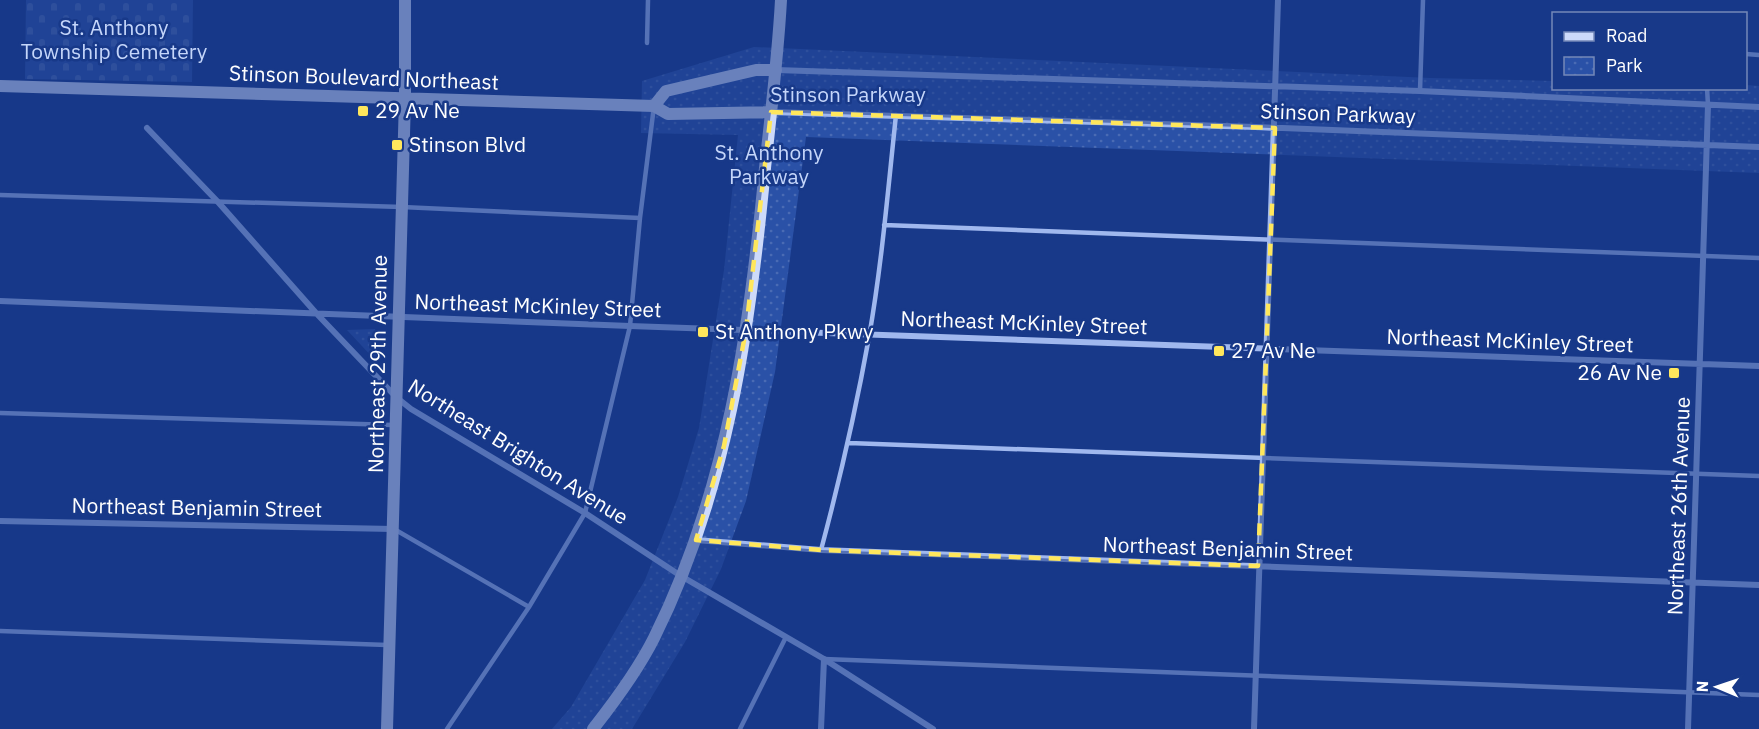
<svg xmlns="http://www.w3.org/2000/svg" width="1759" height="729" font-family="'IBM Plex Sans',sans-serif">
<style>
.cemetery{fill:url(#cemetery-stones)}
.park{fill:url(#park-dots)}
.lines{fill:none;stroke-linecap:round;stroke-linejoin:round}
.lane{stroke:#a0b8ee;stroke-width:4.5}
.street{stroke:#a0b8ee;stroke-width:6}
.secondary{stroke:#cddafa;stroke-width:12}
.marked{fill:none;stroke:#ffe75c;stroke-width:4.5;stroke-dasharray:12 8;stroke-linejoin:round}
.poi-dot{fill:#ffe75c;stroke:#183989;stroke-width:2}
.labels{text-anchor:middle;stroke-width:5;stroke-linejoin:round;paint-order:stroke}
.park-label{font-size:21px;fill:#c5d6fa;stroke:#183989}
.street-label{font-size:21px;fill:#fff;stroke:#183989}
.poi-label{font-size:21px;fill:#fff;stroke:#183989;text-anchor:start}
</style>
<defs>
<pattern id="cemetery-stones" width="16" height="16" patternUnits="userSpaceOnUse" patternTransform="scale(1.5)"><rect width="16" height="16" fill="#2a51a7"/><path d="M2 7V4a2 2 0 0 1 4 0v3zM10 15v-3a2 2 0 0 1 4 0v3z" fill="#4a6bb4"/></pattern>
<pattern id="park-dots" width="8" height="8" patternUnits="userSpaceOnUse" patternTransform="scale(1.5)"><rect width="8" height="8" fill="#2a51a7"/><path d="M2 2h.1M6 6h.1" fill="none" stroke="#4a6bb4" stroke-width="1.8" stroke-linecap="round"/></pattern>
</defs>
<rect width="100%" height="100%" fill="#183989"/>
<path class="cemetery" d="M26 0H193L192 82 25 79Z"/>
<path class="park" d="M754 47 1430 78 1553 81 1554 88H1746V85L1759 86V173L806 137 775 372 746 501 721 569 685 642 632 729H552L571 707 645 580 678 497 699 428 724 270 738 135 641 133 642 81Z
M375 329 378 337 375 360 347 330Z"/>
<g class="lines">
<path class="lane" d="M647 43 648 0
M1746 54 1759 55
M1707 88 1708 105
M1420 91 1423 0
M0 195 402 207 640 218
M884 225 1759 258
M0 413 393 425
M849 443 1759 476
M394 529 529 607
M821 550C840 479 856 409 869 337 882 263 888 189 896 115
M0 631 387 645
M824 659 1759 695
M447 729 529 607 585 513 630 326 640 218 654 106
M740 729 786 637"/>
<path class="street" d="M776 70 1420 91 1759 107
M771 112 1256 127 1759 147
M147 128 218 202 316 313 396 397 411 409 585 513 681 576 824 659 933 729
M0 301 630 326 1759 366
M0 521 393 529
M696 540 821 550 1759 585
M821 729 824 659
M1254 729 1278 0
M1688 729 1708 105"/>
<path class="secondary" d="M0 86 654 106 668 114 771 112
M654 106 666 91 756 70H776
M387 729 405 99V0
M593 729C615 701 638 670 654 638 727 492 750 329 765 168 771 112 778 56 781 0"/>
</g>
<path d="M0 0H1759V729H0ZM771 112 1275 128 1258 566 821 550 696 540 724 446 746 330Z" fill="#183989" fill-opacity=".55" fill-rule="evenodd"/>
<path class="marked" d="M771 112 1275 128 1258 566 821 550 696 540 724 446 746 330Z"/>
<g class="poi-dot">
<rect x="357" y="105" width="12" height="12" rx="3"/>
<rect x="391" y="139" width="12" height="12" rx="3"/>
<rect x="697" y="326" width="12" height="12" rx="3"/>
<rect x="1213" y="345" width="12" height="12" rx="3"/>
<rect x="1668" y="367" width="12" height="12" rx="3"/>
</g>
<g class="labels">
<g class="park-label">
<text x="114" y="35">St. Anthony<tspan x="114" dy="24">Township Cemetery</tspan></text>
<text x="848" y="102">Stinson Parkway</text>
<text x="769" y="160">St. Anthony<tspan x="769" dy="24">Parkway</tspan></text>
</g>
<g class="street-label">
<text transform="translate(364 78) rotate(2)" y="7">Stinson Boulevard Northeast</text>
<text transform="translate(1338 114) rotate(2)" y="7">Stinson Parkway</text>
<text transform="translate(538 306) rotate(2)" y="7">Northeast McKinley Street</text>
<text transform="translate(1024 323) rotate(2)" y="7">Northeast McKinley Street</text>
<text transform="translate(1510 341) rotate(2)" y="7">Northeast McKinley Street</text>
<text transform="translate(378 364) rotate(-89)" y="7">Northeast 29th Avenue</text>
<text transform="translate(518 452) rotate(32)" y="7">Northeast Brighton Avenue</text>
<text transform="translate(1679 506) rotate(-88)" y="7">Northeast 26th Avenue</text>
<text transform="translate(197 508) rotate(1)" y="7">Northeast Benjamin Street</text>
<text transform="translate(1228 549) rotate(2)" y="7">Northeast Benjamin Street</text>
</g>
<g class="poi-label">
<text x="375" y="118">29 Av Ne</text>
<text x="409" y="152">Stinson Blvd</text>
<text x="715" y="339">St Anthony Pkwy</text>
<text x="1231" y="358">27 Av Ne</text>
<text x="1662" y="380" text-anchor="end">26 Av Ne</text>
</g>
</g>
<rect x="1552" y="12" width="195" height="78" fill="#183989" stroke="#7488b8" stroke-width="1.5"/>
<rect x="1564" y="32" width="30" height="9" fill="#cddafa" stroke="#7488b8" stroke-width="1.5"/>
<text x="1606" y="42" font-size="18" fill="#ffffff">Road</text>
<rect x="1564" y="57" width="30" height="18" fill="url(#park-dots)" stroke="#7488b8" stroke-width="1.5"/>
<text x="1606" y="72" font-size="18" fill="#ffffff">Park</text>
<g transform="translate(1717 687) rotate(272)" stroke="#183989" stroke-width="4.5" paint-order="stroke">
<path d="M0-4.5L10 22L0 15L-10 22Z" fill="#ffffff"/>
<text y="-9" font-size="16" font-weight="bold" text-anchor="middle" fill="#ffffff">N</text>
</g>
</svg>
